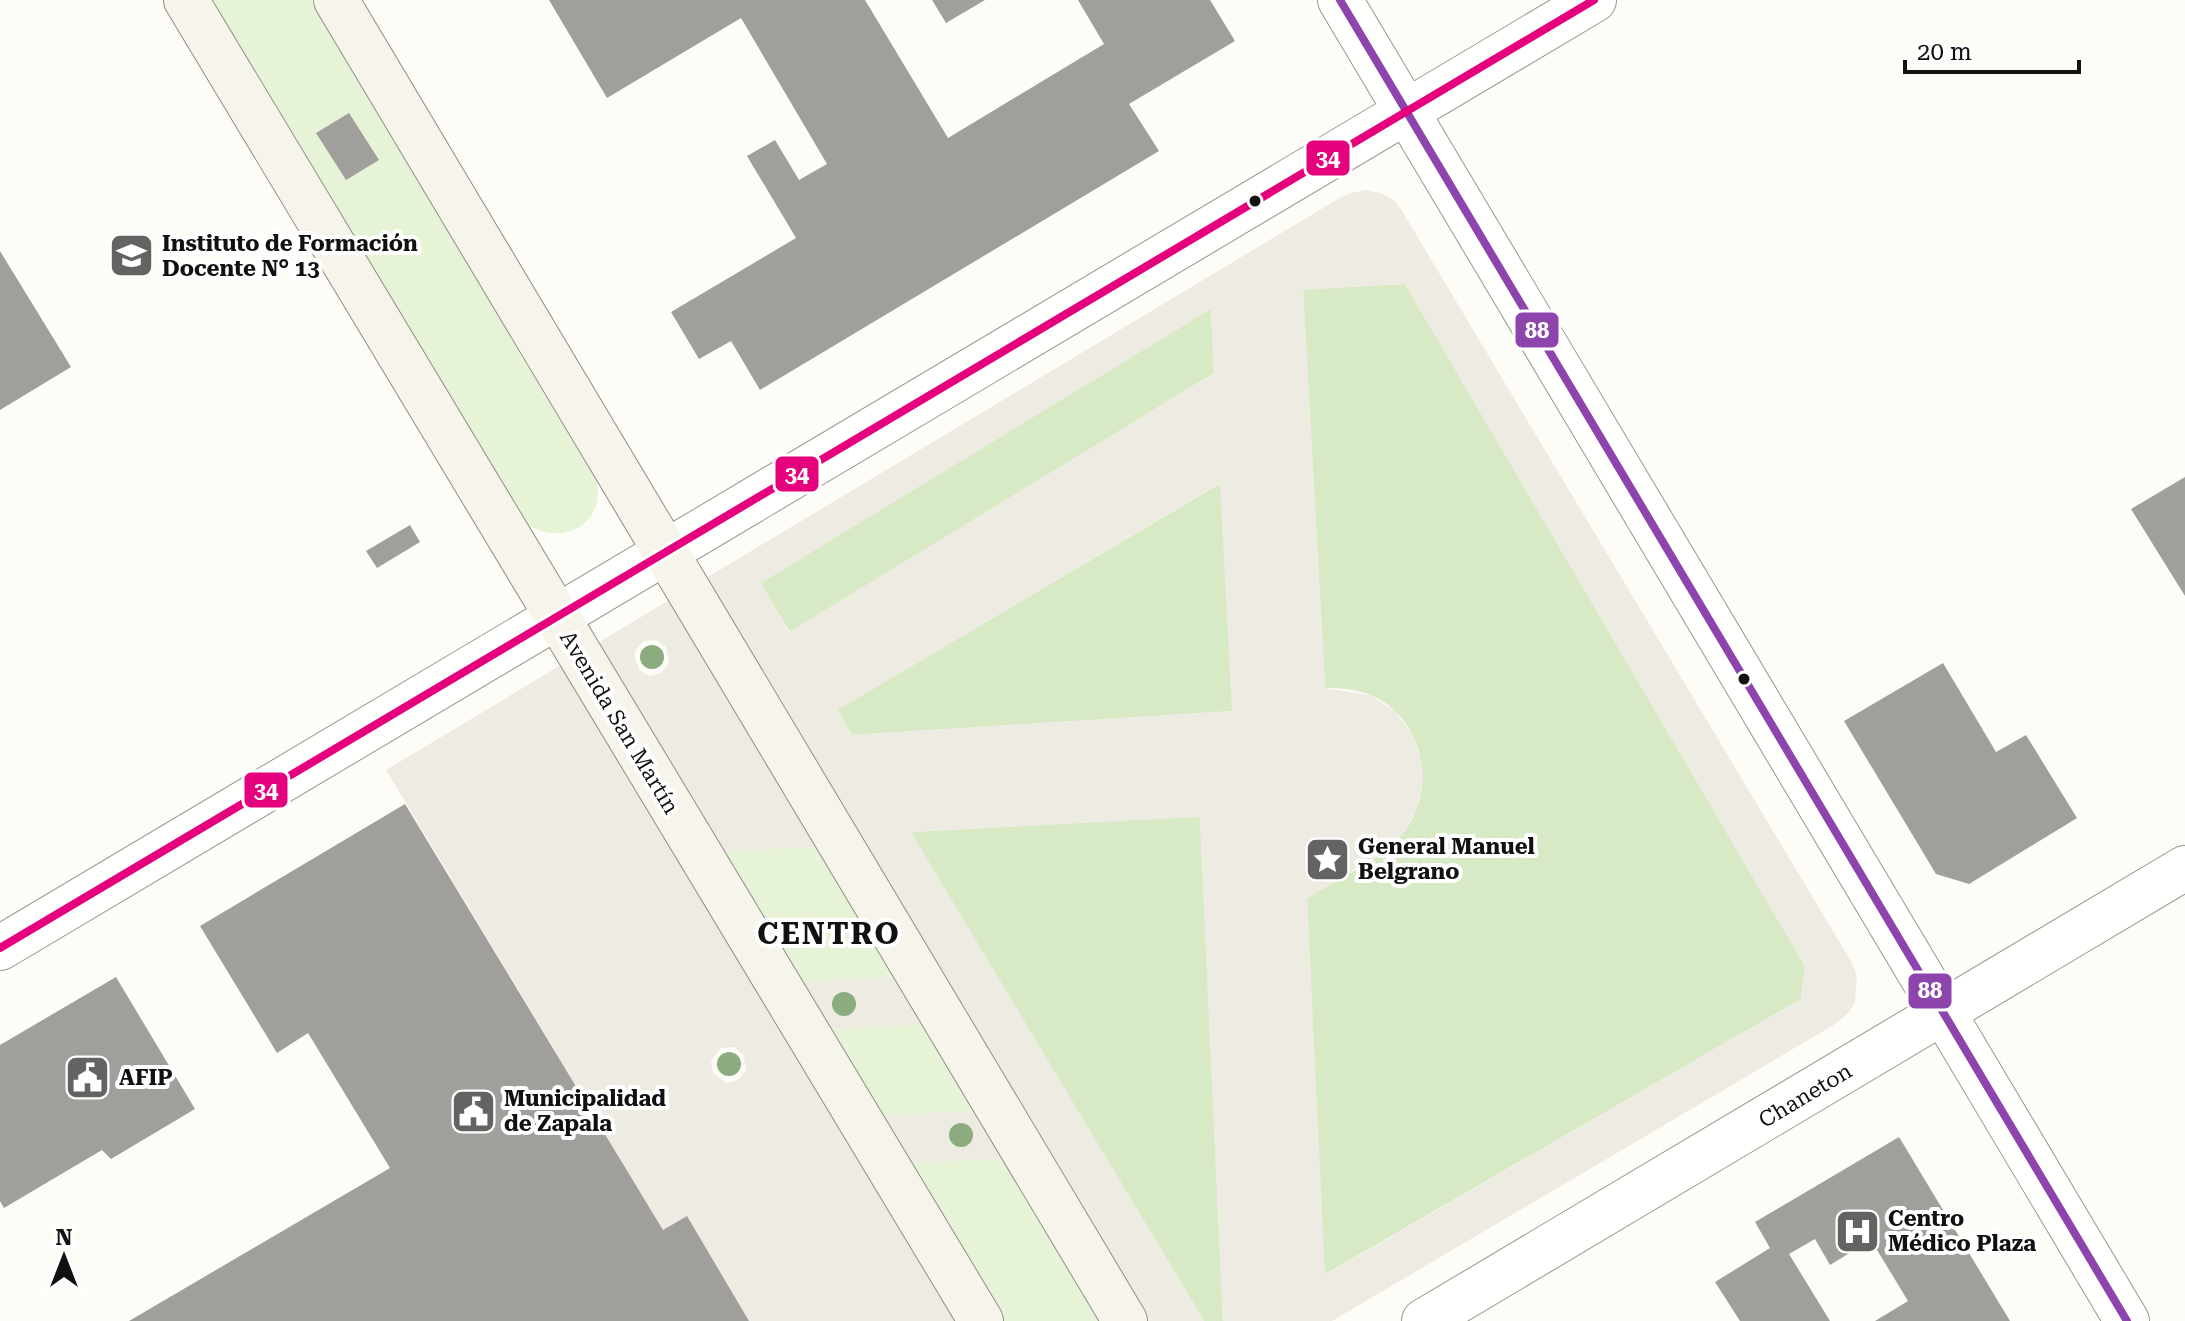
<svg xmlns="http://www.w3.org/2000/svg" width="2185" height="1321" font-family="'Roboto Serif',serif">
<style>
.green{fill:#e7f3d7}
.forest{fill:#d8eac5}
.plaza{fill:#edebe2;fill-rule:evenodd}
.building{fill:#a19f9c}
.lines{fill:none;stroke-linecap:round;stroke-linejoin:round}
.street-casing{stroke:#979795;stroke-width:46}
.secondary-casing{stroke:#8e8d8b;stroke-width:46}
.street{stroke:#fffffe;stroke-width:44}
.secondary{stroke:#f6f4eb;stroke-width:44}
.bus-1-casing{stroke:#fff;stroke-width:14}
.bus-2-casing{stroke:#fff;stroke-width:14}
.bus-1{stroke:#8e44ad;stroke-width:8}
.bus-2{stroke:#e5007d;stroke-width:8}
.tree{fill:#8cac80}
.bus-dot{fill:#111;stroke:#fff;stroke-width:3}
.labels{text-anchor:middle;stroke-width:8;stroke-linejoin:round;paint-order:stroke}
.poi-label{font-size:22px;font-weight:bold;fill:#111;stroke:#fff;text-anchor:start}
.street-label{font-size:22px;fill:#111;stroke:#fff}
.district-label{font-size:30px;font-weight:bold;letter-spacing:2px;fill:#111;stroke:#fff}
.line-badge{stroke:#fff;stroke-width:3}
.badge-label{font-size:22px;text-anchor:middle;font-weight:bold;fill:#fff}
</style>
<rect width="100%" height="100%" fill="#fdfcf7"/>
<path class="green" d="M209 0H311L593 469C613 518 568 551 525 523Z
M821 847 898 977 800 982 721 851Z
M927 1024 979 1111 881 1116 828 1029Z
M1007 1158 1105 1321H1004L909 1163Z"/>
<path class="forest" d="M1405 284 1805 966 1801 999 1324 1275 1307 898C1336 880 1382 859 1403 833 1439 788 1423 715 1368 694 1354 689 1340 688 1325 688L1303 289Z
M1211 308 1214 373 790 632 760 583Z
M1221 483 1233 711 852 735 837 710Z
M1200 816 1223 1321H1204L910 832Z"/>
<path class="plaza" d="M1366 190 1380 193 1394 200 1402 211 1852 963 1857 976 1855 1003 1847 1014 1837 1023 1332 1321H1223L1200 817 911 832 1204 1321H1105L1007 1158 909 1163 1004 1321H749L687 1216 663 1230 386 770 1338 199 1351 193ZM1405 284 1805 966 1801 999 1325 1275 1307 899 1379 854 1402 835 1417 809 1423 779 1422 764 1413 735 1395 711 1370 695 1325 688 1303 290ZM1211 309 1214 373 789 632 761 583ZM1220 483 1232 711 852 735 838 710ZM656 640 666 647 669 663 661 673 650 676 640 671 634 656 636 650 644 641ZM821 847 897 977 800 982 722 851ZM927 1024 979 1111 881 1116 829 1029ZM733 1047 743 1054 746 1070 738 1080 727 1083 713 1073 711 1061 721 1048Z"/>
<path class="building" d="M549 0H865L948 138 1104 44 1078 0H1210L1235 41 1129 104 1159 151 760 390 731 341 699 359 671 312 796 238 747 156 775 140 799 180 827 164 741 18 607 98Z
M932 0H985L946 23Z
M349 113 379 160 346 180 316 133Z
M0 251 71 367 0 410Z
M2185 477V596L2131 509Z
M410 525 420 542 377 568 366 551Z
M1943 663 1996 752 2026 735 2077 818 1969 884 1936 874 1844 721Z
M405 804 663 1230 687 1216 749 1321H129L390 1168 308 1033 277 1053 200 926Z
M116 977 195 1109 111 1159 102 1150 4 1208 0 1201V1045Z
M1899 1137 2010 1321H1875L1908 1301 1871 1240 1830 1265 1815 1239 1789 1254 1830 1321H1740L1715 1282 1770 1248 1755 1222Z"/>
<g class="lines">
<defs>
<path id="street" d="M1340 0 2127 1321
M0 948 1594 0
M1424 1321 2185 868"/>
<path id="secondary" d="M186 0 981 1321
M336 0 1125 1321"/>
</defs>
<use href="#street" class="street-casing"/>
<use href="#secondary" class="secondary-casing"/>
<use href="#street" class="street"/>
<use href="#secondary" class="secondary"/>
<defs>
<path id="bus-1" d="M1340 0 2127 1321"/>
<path id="bus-2" d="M0 948 1594 0"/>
</defs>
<use href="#bus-1" class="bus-1-casing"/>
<use href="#bus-2" class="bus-2-casing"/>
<use href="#bus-1" class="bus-1"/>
<use href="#bus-2" class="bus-2"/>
</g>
<g class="tree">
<circle cx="652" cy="657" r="12"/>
<circle cx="844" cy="1004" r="12"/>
<circle cx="729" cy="1064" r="12"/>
<circle cx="961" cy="1135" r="12"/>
</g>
<defs>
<symbol id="university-square" viewBox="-11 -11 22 22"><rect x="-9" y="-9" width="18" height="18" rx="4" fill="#646362" stroke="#fff"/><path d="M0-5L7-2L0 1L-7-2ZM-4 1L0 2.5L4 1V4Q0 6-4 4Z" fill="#fff"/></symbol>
<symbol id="sight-square" viewBox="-11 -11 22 22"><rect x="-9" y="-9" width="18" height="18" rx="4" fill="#646362" stroke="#fff"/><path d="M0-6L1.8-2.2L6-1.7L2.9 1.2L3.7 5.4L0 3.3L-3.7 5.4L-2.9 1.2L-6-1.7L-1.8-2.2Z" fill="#fff"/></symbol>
<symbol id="civic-square" viewBox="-11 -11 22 22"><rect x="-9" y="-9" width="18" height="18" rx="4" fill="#646362" stroke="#fff"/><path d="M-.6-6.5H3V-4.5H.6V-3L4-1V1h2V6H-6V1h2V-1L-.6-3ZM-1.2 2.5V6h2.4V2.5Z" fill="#fff"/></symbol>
<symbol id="hospital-square" viewBox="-11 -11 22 22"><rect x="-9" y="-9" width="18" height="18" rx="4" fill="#646362" stroke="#fff"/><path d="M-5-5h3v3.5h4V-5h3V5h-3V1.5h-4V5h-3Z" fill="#fff"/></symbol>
</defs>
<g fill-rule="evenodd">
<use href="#university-square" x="106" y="230" width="51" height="51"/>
<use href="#sight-square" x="1302" y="834" width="51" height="51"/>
<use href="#civic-square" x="62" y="1052" width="51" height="51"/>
<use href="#civic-square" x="448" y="1086" width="51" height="51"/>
<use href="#hospital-square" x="1832" y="1206" width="51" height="51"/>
</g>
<g class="bus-dot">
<circle cx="1255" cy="201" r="7"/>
<circle cx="1744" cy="679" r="7"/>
</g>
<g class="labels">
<g class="poi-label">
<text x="162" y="251">Instituto de Formación<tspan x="162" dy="25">Docente N° 13</tspan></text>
<text x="1358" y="854">General Manuel<tspan x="1358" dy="25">Belgrano</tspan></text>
<text x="119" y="1085">AFIP</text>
<text x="504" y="1106">Municipalidad<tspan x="504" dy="25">de Zapala</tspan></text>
<text x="1888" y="1226">Centro<tspan x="1888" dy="25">Médico Plaza</tspan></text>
</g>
<g class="street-label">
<text transform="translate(620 722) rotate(59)" y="8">Avenida San Martín</text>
<text transform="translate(1805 1095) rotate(-31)" y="8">Chaneton</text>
</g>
<g class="district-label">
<text x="829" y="944">CENTRO</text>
</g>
</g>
<g class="line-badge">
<rect x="1305" y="139" width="46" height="38" rx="8" fill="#e5007d"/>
<rect x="1514" y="311" width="46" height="38" rx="8" fill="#8e44ad"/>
<rect x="774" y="455" width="46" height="38" rx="8" fill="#e5007d"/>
<rect x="243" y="771" width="46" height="38" rx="8" fill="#e5007d"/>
<rect x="1907" y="972" width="46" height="38" rx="8" fill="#8e44ad"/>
</g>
<g class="badge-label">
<text x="1328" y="166">34</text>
<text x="1537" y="338">88</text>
<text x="797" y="482">34</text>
<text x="266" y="798">34</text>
<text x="1930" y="998">88</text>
</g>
<g transform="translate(64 1257)" stroke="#ffffff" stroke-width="6" paint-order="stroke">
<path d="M0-6L14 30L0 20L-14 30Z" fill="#111111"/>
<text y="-12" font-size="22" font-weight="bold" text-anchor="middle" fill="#111111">N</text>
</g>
<path d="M1905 60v12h174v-12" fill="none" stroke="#111111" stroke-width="4"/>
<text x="1917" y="60" font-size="24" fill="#111111" stroke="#ffffff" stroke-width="6" paint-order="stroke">20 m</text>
</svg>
